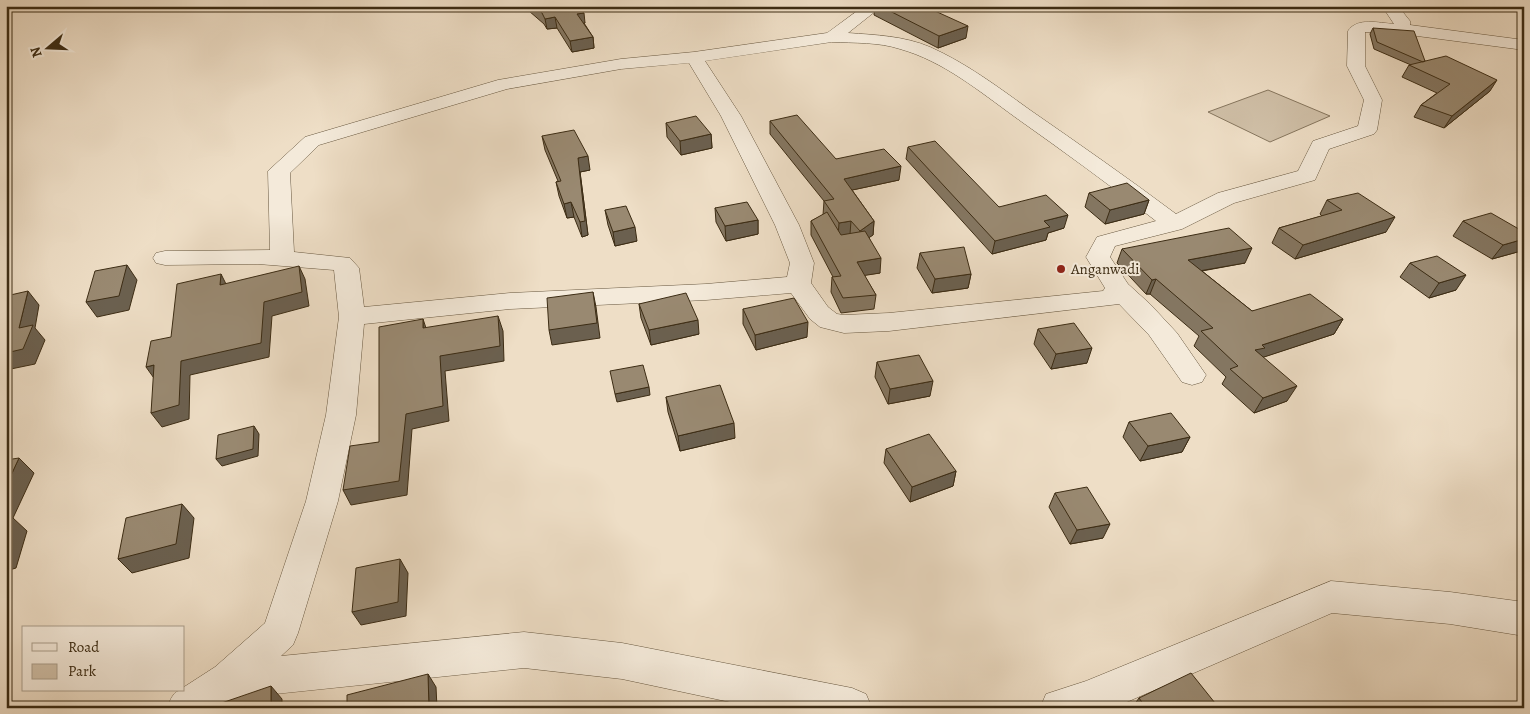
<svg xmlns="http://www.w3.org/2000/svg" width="1530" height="714" font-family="Alegreya,serif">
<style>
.green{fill:#d0c0a8;stroke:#86765e}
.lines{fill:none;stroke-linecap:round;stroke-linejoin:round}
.minor-casing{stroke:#685840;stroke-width:1}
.minor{fill:#f4eada;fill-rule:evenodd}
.wall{fill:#847661;stroke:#3c2c14}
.shaded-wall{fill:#6b604f;stroke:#3c2c14}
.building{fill:#998971;stroke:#3c2c14}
.poi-dot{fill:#8f2418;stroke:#f4eada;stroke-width:2}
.labels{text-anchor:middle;stroke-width:4;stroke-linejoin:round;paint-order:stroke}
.poi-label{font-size:15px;fill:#3c2c14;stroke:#f4eada;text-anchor:start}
</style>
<rect width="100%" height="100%" fill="#eedec6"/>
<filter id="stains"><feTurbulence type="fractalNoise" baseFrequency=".004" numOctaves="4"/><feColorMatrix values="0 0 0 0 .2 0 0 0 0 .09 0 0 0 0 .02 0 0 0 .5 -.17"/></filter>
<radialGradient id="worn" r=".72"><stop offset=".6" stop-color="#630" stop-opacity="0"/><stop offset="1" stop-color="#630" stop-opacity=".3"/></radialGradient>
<path class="green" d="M1268 90 1330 116 1270 142 1208 112Z"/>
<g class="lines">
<defs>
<path id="minor" d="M864 6H882L848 33C876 35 904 36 930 47 966 63 998 87 1030 110 1079 144 1128 178 1176 214L1218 193 1298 171 1313 141 1358 126 1364 100 1347 66 1348 31C1357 17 1379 23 1394 24L1382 6H1398L1410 21V25L1524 40V50L1402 34 1365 32V66L1382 100 1377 130 1374 134 1329 149 1315 180 1234 203 1182 229 1115 246 1110 257 1128 284 1150 304 1177 333 1206 375 1202 382 1192 385 1182 382 1149 335 1119 304 889 331 844 333 820 327 810 319 791 293 706 300 510 309 364 324 356 415 338 501 298 633 293 645 281 656 524 632 622 643 852 688 866 694 872 708H758L622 679 524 668 236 698 221 708H167C171 699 173 690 184 690V687L215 667 265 623 306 501 326 415 339 317 334 270 258 264 165 265 156 263 153 258 156 253 165 251 270 250 268 171 305 137 498 80 621 59 694 52 827 33ZM832 42C854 43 879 42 900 49 943 61 979 91 1015 117 1063 151 1110 185 1156 221L1097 237 1086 257 1105 288 1103 291 889 313 844 315 837 314 828 307 811 283 814 263 799 225 741 116 705 61ZM689 63 721 116 775 225 790 263 787 277 706 284 510 293 364 307 359 268 350 258 294 252 290 173 319 145 507 89 621 69Z
M1331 581 1450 592 1524 602V636L1450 624 1332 613 1113 708H1040L1046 694 1086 681Z"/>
</defs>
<use href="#minor" class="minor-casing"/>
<use href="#minor" class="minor"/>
</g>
<path class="wall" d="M528 6H575L585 23H584L593 37 594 48 572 52 557 28 547 29 544 24 529 11Z
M875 6H924L966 38 938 48 874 15Z
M1373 28 1425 61 1490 91 1444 128 1414 117 1421 105 1437 93 1402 77 1409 65H1411L1374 49 1370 34Z
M770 121 836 159 899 180 852 190 874 221 873 235 869 237 880 273 864 275 876 295 874 309 841 313 831 292 832 277H833L811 235V221L823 215 824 201 770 134Z
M666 123 711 134 712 148 681 155 667 137Z
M542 136 590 170 580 172 588 235 582 237 574 217 567 218 559 196 556 182 558 181 545 150Z
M908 147 999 207 1064 228 1048 233 1046 240 992 254 906 159Z
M1089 193 1149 200 1144 214 1105 224 1085 207Z
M1327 200 1386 232 1295 259 1272 243 1279 228 1322 216 1320 214Z
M715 208 758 220V234L726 241 716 222Z
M605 210 637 241 615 246 608 225Z
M1463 221 1521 251 1492 259 1453 236Z
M1122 249 1245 263 1202 271 1252 311 1343 319 1334 334 1263 357 1287 401 1254 413 1222 384 1226 377 1194 346 1199 336 1150 294H1146L1117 263Z
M920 253 971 274 968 288 932 293 917 268Z
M1410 263 1456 290 1429 298 1400 277Z
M639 304 699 334 651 345 641 318Z
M743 309 807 337 756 350 743 324Z
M1038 329 1087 363 1051 369 1034 344Z
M877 362 930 396 888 404 875 377Z
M666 397 735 438 680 451 668 412Z
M1129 422 1190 437 1182 452 1140 461 1123 437Z
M886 449 956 471 953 486 910 502 884 463Z
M1055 493 1103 538 1070 544 1049 507Z
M1139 698 1219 708H1132Z"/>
<path class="shaded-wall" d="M584 13 585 23 579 24 577 14Z
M555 17 557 28 547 29 545 19Z
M968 26 966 38 938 48 939 36Z
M593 37 594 48 572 52 570 41Z
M1497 80 1490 91 1444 128 1452 116Z
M711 134 712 148 681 155 680 141Z
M588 156 590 170 580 172 588 235 582 237 580 222 578 158Z
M901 166 899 180 843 192 844 179Z
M1149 200 1144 214 1105 224 1110 210Z
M571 202 574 217 567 218 564 204Z
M1068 215 1064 228 1048 233 1046 240 992 254 995 241 1044 221Z
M1395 217 1386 232 1295 259 1303 245Z
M758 220V234L726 241 725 226Z
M851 221 850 234 838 237 839 223Z
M874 221 873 235 858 245 860 231Z
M635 227 637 241 615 246 613 232Z
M1524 239V247L1521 251 1492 259 1503 245Z
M1252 248 1245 263 1182 274 1188 260Z
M881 258 880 273 855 277 857 262Z
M127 265 137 280 129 310 97 317 86 302Z
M299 266 305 279 309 306 272 316 269 357 190 375 189 419 162 427 151 413 181 361 264 302Z
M221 274 228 288 220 285Z
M971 274 968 288 932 293 935 279Z
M1466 275 1456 290 1429 298 1439 283Z
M1156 279 1150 294H1146L1152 280Z
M28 291 39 305 35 328 45 340 35 364 6 370V353L19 328Z
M593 292 596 307 600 338 552 345 549 330Z
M498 316 503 331 504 361 445 371 449 421 412 429 407 495 351 505 343 490 406 414 440 356Z
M423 319 428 334 423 328Z
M1343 319 1334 334 1258 359 1255 350 1262 345Z
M698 320 699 334 651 345 649 330Z
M808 322 807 337 756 350 755 335Z
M1092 348 1087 363 1051 369 1056 354Z
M154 365 156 381 146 367Z
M933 381 930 396 888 404 890 389Z
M1297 386 1287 401 1254 413 1263 398Z
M649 387 650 395 617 402 615 394Z
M734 423 735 438 680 451 678 436Z
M254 426 259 434 258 456 222 466 216 459Z
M1190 437 1182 452 1140 461 1148 446Z
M19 458 34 473 13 518 27 531 16 568 6 571V486Z
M956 471 953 486 910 502 912 487Z
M182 504 194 518 189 558 132 573 118 559Z
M1110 524 1103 538 1070 544 1077 530Z
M400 559 408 573 406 616 361 625 352 612Z
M428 674 436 687 437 708H429Z
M271 686 282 699V708H271Z"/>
<path class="building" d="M534 6H575L584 13 577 14 593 37 570 41 555 17 545 19 542 13Z
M880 6H924L968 26 939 36Z
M1373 28 1414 31 1425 61 1423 62 1377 42Z
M1446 56 1497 80 1452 116 1421 105 1450 84 1409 65Z
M797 115 836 159 884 149 901 166 844 179 874 221 860 231 851 221 839 223 824 201 834 199 770 121Z
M696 116 711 134 680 141 666 123Z
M574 130 588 156 578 158 585 221 580 222 571 202 564 204 556 182 561 181 542 136Z
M935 141 999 207 1046 195 1068 215 1044 221 1050 227 995 241 908 147Z
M1127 183 1149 200 1110 210 1089 193Z
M1358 193 1395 217 1303 245 1279 228 1342 210 1327 200Z
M747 202 758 220 725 226 715 208Z
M626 206 635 227 613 232 605 210Z
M827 212 841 235 865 231 881 258 857 262 876 295 843 298 832 277 841 276 811 221Z
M1491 213 1524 232V239L1503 245 1463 221Z
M1229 228 1252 248 1188 260 1252 311 1310 294 1343 319 1262 345 1265 348 1255 350 1297 386 1263 398 1230 369 1238 366 1201 331 1213 328 1156 279 1152 280 1122 249Z
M964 247 971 274 935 279 920 253Z
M1437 256 1466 275 1439 283 1410 263Z
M127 265 119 296 86 302 95 271Z
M299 266 302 292 264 302 261 343 181 361 179 405 151 413 154 365 146 367 151 341 171 337 177 284 221 274 220 285Z
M28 291 19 328 33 325 23 349 6 353V296Z
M593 292 597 323 549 330 547 298Z
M686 293 698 320 649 330 639 304Z
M794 298 808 322 755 335 743 309Z
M498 316 500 346 440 356 443 406 406 414 399 481 343 490 350 446 379 442V327L423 319V328Z
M1074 323 1092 348 1056 354 1038 329Z
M919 355 933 381 890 389 877 362Z
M643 365 649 387 615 394 610 371Z
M720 385 734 423 678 436 666 397Z
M1171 413 1190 437 1148 446 1129 422Z
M254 426 253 449 216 459 218 435Z
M929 434 956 471 912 487 886 449Z
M19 458 6 486V460Z
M1087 487 1110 524 1077 530 1055 493Z
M182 504 176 544 118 559 126 518Z
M12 517 6 534V518Z
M400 559 398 602 352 612 356 568Z
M1191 673 1219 708H1146L1139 698Z
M428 674 429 708H347V695Z
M271 686V708H207Z"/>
<circle class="poi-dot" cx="1061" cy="269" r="5"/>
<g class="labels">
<g class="poi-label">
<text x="1071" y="274">Anganwadi</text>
</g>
</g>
<rect width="1530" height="714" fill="none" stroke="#eedec6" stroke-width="25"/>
<rect x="8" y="8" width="1515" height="699" fill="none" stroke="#3c2c14" stroke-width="2.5"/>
<rect x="12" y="12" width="1505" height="689" fill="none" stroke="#3c2c14"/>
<rect x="22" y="626" width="162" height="65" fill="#f4eada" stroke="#aa9e8b"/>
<rect x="32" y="643" width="25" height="8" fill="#f4eada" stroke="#aa9e8b"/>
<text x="68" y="652" font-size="15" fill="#3c2c14">Road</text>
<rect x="32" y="664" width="25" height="15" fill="#d0c0a8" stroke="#aa9e8b"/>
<text x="68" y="676" font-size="15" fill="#3c2c14">Park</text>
<g transform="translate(48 48) rotate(251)" stroke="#f4eada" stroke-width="4" paint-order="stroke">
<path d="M0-4L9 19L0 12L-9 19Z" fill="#3c2c14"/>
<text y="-8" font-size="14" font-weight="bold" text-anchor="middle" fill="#3c2c14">N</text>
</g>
<rect width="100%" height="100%" filter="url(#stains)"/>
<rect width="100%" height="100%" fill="url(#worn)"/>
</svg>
